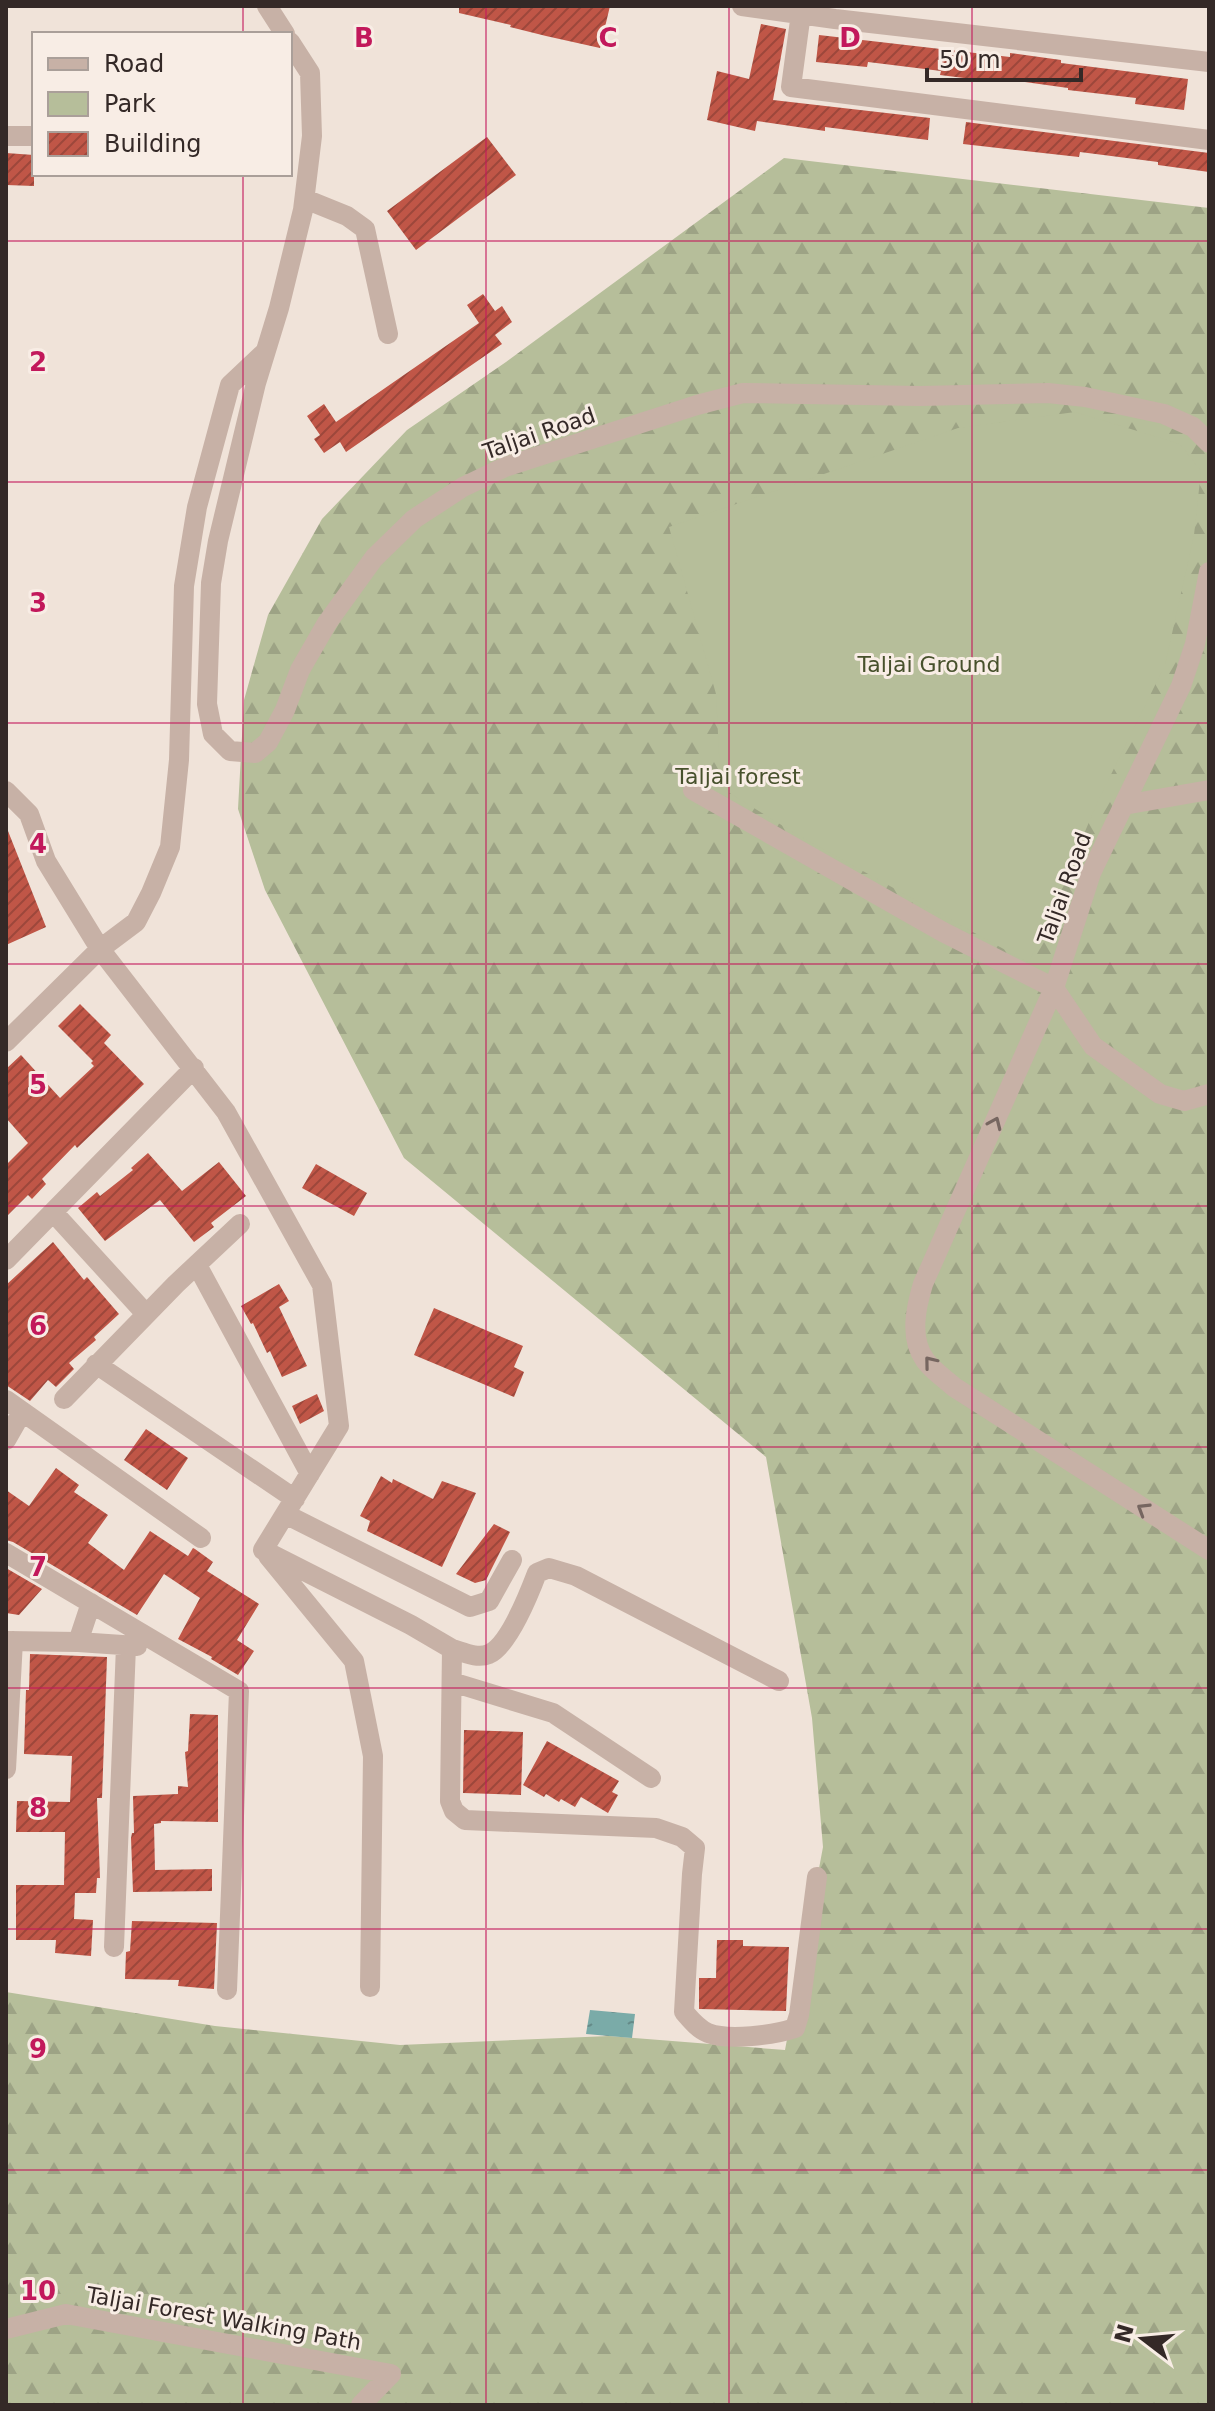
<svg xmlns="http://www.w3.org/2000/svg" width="1215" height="2411" font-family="'DejaVu Sans',sans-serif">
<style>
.forest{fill:url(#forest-firs)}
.green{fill:#b6be9a}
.water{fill:url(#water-ripples)}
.building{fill:url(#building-hatch)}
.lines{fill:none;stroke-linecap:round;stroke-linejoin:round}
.minor{stroke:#c7b1a6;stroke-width:20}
.oneway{stroke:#766660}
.grid{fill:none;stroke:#c2185b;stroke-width:2;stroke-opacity:0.55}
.labels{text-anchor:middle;stroke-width:6;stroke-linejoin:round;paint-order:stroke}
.street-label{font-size:22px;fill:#342927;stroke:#f8ede5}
.park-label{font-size:22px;fill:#47512c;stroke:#f8ede5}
.grid-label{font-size:26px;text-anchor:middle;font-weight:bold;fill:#c2185b;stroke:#f8ede5;stroke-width:6;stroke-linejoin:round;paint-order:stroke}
</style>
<defs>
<pattern id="forest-firs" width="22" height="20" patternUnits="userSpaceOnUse" patternTransform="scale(2)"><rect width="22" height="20" fill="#b6be9a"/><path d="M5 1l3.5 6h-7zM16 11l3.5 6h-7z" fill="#9da385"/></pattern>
<pattern id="water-ripples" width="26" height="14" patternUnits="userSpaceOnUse" patternTransform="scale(2)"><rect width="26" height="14" fill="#7aaba8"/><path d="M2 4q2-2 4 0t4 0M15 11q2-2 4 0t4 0" fill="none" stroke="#658b89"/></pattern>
<pattern id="building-hatch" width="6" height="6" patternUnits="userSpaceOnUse" patternTransform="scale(2)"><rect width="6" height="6" fill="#c05647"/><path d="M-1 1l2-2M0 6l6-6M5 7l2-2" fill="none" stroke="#9d473b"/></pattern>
</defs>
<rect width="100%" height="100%" fill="#f0e3d9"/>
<path class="forest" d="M784 158 1209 208V2405H6V1992L215 2026 400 2045 609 2036 785 2050 823 1847 812 1718 766 1457 404 1158 265 890 238 809 244 700 268 615 322 519 407 430 506 362Z"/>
<path class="green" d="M1075 412 1180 444 1201 471 1194 535 1165 665 1098 801 1029 963 796 834 728 792 719 754 716 694 669 527 958 428Z"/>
<path class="water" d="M590 2010 635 2014 632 2038 586 2034Z"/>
<path class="building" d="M459 6H610L600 48 546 36 510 27 511 25 459 13Z
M761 24 786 29 773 100 930 118 928 140 825 127V131L757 121 755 131 707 120 717 71 749 79Z
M819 35 1010 57V53L1061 60V63L1188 79 1184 110 1135 104 1136 98 1068 90V88L997 78 996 82 940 75 941 71 868 62 867 67 816 62Z
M966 122 1209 153V172L1158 165V162L1080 152 1079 157 963 144Z
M487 137 516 175 416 250 387 211Z
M6 153 34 155V186L6 185Z
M483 294 495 311 502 306 512 322 495 335 502 344 346 452 340 442 324 453 314 439 320 435 307 416 324 404 336 422 479 323 467 305Z
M8 831 46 927 6 945V832Z
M80 1004 111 1035 104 1043 144 1084 77 1148 75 1145 42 1179 46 1184 32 1199 28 1195 6 1217V1165L28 1143 6 1118V1069L21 1055 60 1098 94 1066 91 1063 93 1061 58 1026Z
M148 1153 182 1191 219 1162 246 1196 211 1223 214 1227 194 1242 160 1200 105 1241 78 1208 97 1192 100 1196 133 1170 131 1168Z
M316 1164 367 1193 354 1216 302 1188Z
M53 1242 84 1280 87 1277 119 1314 94 1337 96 1340 69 1363 74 1369 56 1387 48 1380 30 1401 6 1385V1285Z
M279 1284 289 1301 279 1307 307 1366 282 1377 270 1351 267 1353 253 1323 251 1324 241 1306Z
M434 1308 523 1346 514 1367 524 1372 514 1397 414 1355Z
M317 1394 324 1411 300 1424 292 1406Z
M146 1429 188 1458 167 1490 124 1460Z
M56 1468 79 1485 74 1492 108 1515 88 1543 124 1570 150 1531 188 1556 193 1548 195 1549 213 1562 207 1571 259 1604 237 1640 254 1651 238 1675 211 1659 212 1657 178 1639 200 1598 164 1574 137 1615 13 1542 6 1540V1490L29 1506Z
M381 1476 392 1483 393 1479 433 1499 442 1481 476 1493 442 1567 367 1531 370 1521 360 1516Z
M494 1524 510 1532 486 1580 475 1583 456 1574Z
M6 1568 42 1589 19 1615 6 1613Z
M30 1654 107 1657 102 1798H97L100 1878H97L96 1893H75L74 1919 93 1920 91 1956 55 1953 56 1940H16V1885H64L65 1832H16L17 1801 70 1802 72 1756 24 1754 26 1690H29Z
M190 1714 218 1715V1822L161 1821V1823L154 1824 155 1870 212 1869V1891L133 1892 131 1838 132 1833H134L133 1796 178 1794V1786L188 1787 185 1752 188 1751Z
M464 1730 523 1732 521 1795 463 1793Z
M547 1741 619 1781 612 1792 618 1795 608 1813 581 1797 575 1807 561 1799 559 1802 546 1794 544 1797 523 1785Z
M132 1921 217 1923 214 1989 178 1986 179 1980 125 1979 126 1952 130 1951Z
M717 1940H743V1946L789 1947 786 2011 699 2009V1978H716Z"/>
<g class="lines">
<path class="minor" d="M267 6 285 34
M742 6 835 19 1209 62
M801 13 791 87 1209 140
M290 42 310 73 312 136 303 210 279 308 256 383 218 541 211 583 207 704 213 734 230 751 255 753 268 742 285 710 300 670 327 623 374 558 414 519 463 487 505 467 697 405 743 393 920 396 1048 393 1085 397 1164 414 1193 427 1209 443
M6 136H34
M305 199 347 216 365 229 388 334
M1209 572 1195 644 1181 686 1091 873 1054 988 1093 1046 1160 1094 1184 1101 1209 1094
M693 790 943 932 1054 988 923 1284C916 1307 909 1338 925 1360 932 1370 945 1379 954 1387L1209 1550
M6 791 29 814 46 861 100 949 226 1112 322 1285 339 1426 263 1550 411 1625 452 1649 450 1801 454 1811 465 1820 656 1828 682 1837 695 1848 692 1874 684 2012C691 2020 698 2029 708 2033 729 2041 774 2035 795 2028L799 2015 817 1877
M1124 805 1209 790
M6 1042 100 949 136 922 151 893 170 847 179 760 184 586 197 507 230 385 264 353
M53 1212 146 1314
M6 1260 194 1068
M197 1265 310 1474
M96 1364 295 1499
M64 1399 176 1284 240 1224
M6 1400 201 1538
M6 1440 22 1412
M285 1514 470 1607 489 1601 512 1560
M6 1553 239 1691 227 1990
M268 1556 354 1661 373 1756 370 1987
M6 1641 78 1642 137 1646
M78 1642 91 1603
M452 1649C463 1652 477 1659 489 1654 509 1645 529 1594 537 1573L549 1568 576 1576 779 1681
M452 1682 553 1713 651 1778
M6 1769 13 1641
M114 1947 126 1646
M6 2329 66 2314 391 2374 361 2405"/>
</g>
<defs><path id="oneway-chevron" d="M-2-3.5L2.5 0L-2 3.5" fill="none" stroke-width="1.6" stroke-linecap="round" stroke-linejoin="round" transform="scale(2)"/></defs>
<g class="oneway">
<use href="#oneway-chevron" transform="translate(995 1123) rotate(-66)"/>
<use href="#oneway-chevron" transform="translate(930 1362) rotate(-129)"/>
<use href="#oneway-chevron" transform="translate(1143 1509) rotate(-148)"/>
</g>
<path class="grid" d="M243 6V34M486 6V2405M729 6V2405M972 6V2405M243 174V2405M6 241H1209M6 482H1209M6 723H1209M6 964H1209M6 1206H1209M6 1447H1209M6 1688H1209M6 1929H1209M6 2170H1209"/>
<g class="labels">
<g class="street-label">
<text transform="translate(539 433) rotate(-19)" y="8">Taljai Road</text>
<text transform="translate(1064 888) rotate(-70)" y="8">Taljai Road</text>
<text transform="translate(224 2318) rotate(10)" y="8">Taljai Forest Walking Path</text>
</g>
<g class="park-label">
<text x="929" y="672">Taljai Ground</text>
<text x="738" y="784">Taljai forest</text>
</g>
</g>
<g class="grid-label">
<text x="364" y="47">B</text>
<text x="608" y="47">C</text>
<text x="850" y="47">D</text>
<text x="38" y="371">2</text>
<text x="38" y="612">3</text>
<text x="38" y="853">4</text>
<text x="38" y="1094">5</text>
<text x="38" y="1335">6</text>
<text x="38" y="1576">7</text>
<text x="38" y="1817">8</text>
<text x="38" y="2058">9</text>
<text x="38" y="2300">10</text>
</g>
<rect width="1215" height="2411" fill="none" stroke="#342927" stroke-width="16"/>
<rect x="32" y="32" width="260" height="144" fill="#f8ede5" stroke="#aa9f99" stroke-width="2"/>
<rect x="48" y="58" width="40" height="12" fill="#c7b1a6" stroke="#aa9f99" stroke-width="2"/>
<text x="104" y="72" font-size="24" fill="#342927">Road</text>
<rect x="48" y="92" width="40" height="24" fill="#b6be9a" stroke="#aa9f99" stroke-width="2"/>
<text x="104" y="112" font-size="24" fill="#342927">Park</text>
<rect x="48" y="132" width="40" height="24" fill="url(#building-hatch)" stroke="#aa9f99" stroke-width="2"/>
<text x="104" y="152" font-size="24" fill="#342927">Building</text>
<g transform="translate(1143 2339) rotate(286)" stroke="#f8ede5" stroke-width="6" paint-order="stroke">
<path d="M0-6L14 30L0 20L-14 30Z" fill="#342927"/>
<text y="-12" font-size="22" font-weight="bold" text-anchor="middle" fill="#342927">N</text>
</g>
<path d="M927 68v12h154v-12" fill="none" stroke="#342927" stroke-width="4"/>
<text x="939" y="68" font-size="24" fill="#342927" stroke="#f8ede5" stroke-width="6" paint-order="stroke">50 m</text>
</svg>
